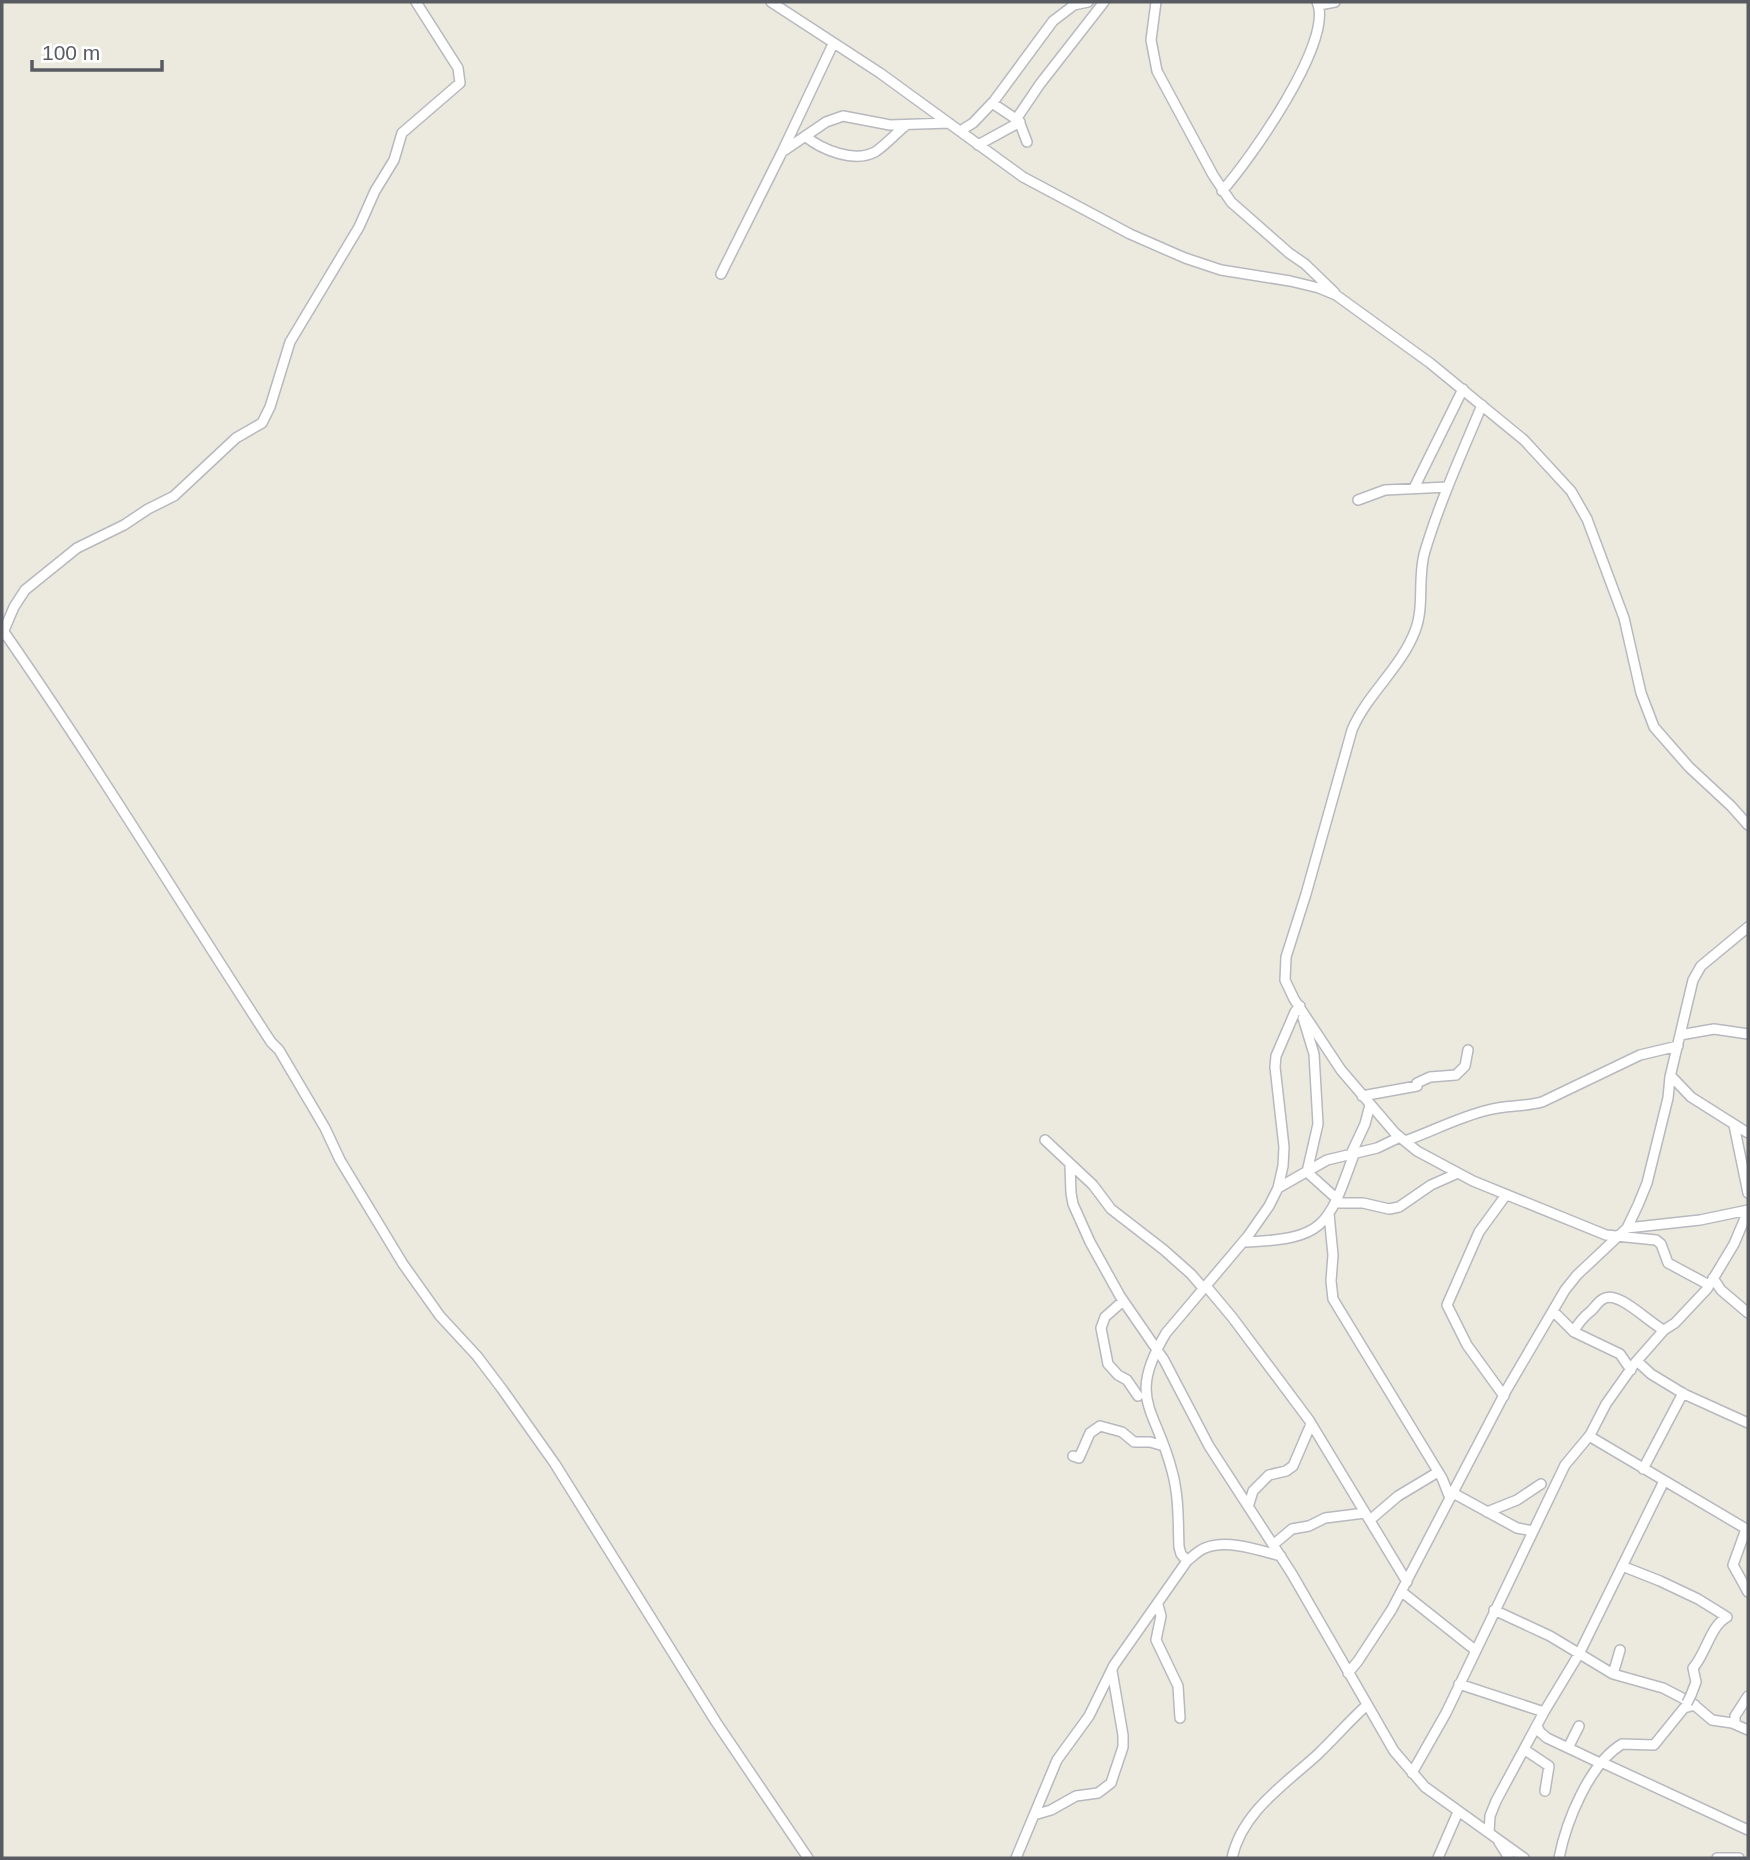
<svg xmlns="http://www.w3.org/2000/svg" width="1750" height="1860" font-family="Helvetica,sans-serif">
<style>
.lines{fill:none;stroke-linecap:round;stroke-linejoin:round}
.street-casing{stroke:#b7b9bf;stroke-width:12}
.street{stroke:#fff;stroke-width:9}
.street-bridge-casing{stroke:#b7b9bf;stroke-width:12;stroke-linecap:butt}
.street-bridge{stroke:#fff;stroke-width:9}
</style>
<rect width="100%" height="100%" fill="#eceade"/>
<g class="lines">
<defs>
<path id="street" d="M771 2 880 73 1023 177 1130 234 1185 258 1221 270 1290 281 1319 288 1336 295 1430 363 1524 440 1571 491 1587 519 1624 618 1641 693 1654 727 1689 767 1731 806 1748 825
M1156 2 1151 40 1157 71 1213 175 1231 202 1289 253 1305 264 1335 293
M1319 5 1335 2
M992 103 1019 121 1027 142
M1017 118 1040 84 1104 2
M960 131 973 123 994 101 1053 21 1074 5 1088 2
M805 136C822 150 854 163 875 152 886 145 895 134 905 126
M978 145 1020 122
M783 150 833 44
M1222 191C1249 161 1335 40 1317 2
M721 274 782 152 826 122 843 116 890 125 949 123
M1482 405C1462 453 1440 501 1425 551 1417 576 1425 606 1415 631 1401 668 1367 694 1352 730L1306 894 1286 957 1285 980 1294 999 1341 1070 1395 1133 1417 1151 1473 1181 1606 1235 1656 1240 1661 1244 1668 1263 1709 1285
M1414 488 1463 389
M1358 500 1385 490 1448 487
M2 629C96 764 181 904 271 1042L279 1050 325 1128 340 1160 403 1264 440 1316 477 1356 502 1389 555 1464 716 1722 808 1858
M2 635 14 607 25 590 77 548 124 525 148 509 174 496 236 438 262 423 270 407 290 342 359 227 375 191 394 160 402 133 460 83 458 68 416 2
M1303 1018 1314 1054 1318 1124 1307 1172 1337 1199
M1680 1035 1714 1029 1748 1034
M1671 1076 1691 1097 1748 1133
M1362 1096 1417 1086V1083L1430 1077 1456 1075 1465 1066 1468 1050
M1734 1125 1748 1193
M1045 1140 1093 1185 1111 1209 1164 1250 1191 1274 1204 1289
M1405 1141C1433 1131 1459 1117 1488 1110 1506 1105 1524 1107 1542 1102L1640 1055 1678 1046
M1351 1154 1365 1124 1370 1105
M1070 1165 1071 1193 1073 1204 1090 1242 1120 1296 1164 1360 1209 1446 1292 1574 1394 1751 1425 1787 1524 1858
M1278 1188 1327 1160 1377 1148 1400 1137
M1335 1203H1363L1389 1209 1399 1207 1431 1185 1458 1173
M1329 1214 1333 1255 1331 1281 1333 1299 1442 1478 1450 1498
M1627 1228 1700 1220 1748 1210
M1244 1242C1325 1239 1328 1227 1354 1154
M1713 1278 1721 1290 1748 1313
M1206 1286 1232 1317 1309 1420 1407 1582
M1123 1301 1105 1317 1101 1328 1108 1364 1118 1375 1127 1380 1138 1396
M1553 1311 1574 1332 1620 1354 1631 1370
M1574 1331C1579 1322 1583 1317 1591 1311 1595 1307 1598 1302 1603 1299 1618 1289 1650 1324 1664 1330
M1637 1361 1651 1374 1684 1394 1748 1423
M1504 1396 1467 1345 1447 1305 1479 1232 1506 1195
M1589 1436 1748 1530
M1073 1456 1079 1458 1090 1433 1100 1426 1122 1432 1134 1442H1150L1164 1446
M1643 1469 1683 1393
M1453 1493 1517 1528 1533 1531
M1249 1504 1253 1491 1269 1475 1286 1471 1293 1466 1311 1424
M1487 1512 1517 1500 1541 1484
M1370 1520 1398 1496 1438 1472
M1746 1529 1733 1565 1748 1592
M1274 1544 1292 1529 1309 1526 1325 1518 1365 1513
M1187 1561 1181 1554 1179 1547C1178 1521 1179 1496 1172 1471 1156 1408 1126 1400 1166 1333L1248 1236 1269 1206 1278 1188 1283 1166 1284 1147 1275 1067 1276 1056 1295 1012 1300 1006
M1622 1566 1660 1581 1698 1599 1727 1617C1710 1626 1706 1654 1693 1668L1696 1682 1691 1695
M1402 1592 1475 1650
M1158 1605 1161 1616 1156 1640 1178 1686 1180 1718
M1494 1610 1550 1636 1613 1674 1663 1688 1692 1703 1712 1720 1732 1723 1748 1730
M1348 1673 1358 1661 1392 1609 1507 1389 1565 1290 1577 1275 1627 1228 1638 1205 1647 1183 1668 1098 1670 1077 1693 980 1701 966 1748 927
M1613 1674 1620 1650
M1459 1684 1544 1712
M1735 1724V1716L1748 1696
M1537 1726 1540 1732 1547 1738 1600 1763
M1568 1748 1579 1726
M1525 1750 1549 1766 1545 1791
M1601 1762 1748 1830
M1412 1773 1446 1713 1565 1465 1590 1435 1606 1404 1635 1363 1664 1330 1675 1323 1707 1289 1734 1244 1748 1211
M1034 1815 1051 1810 1076 1796 1098 1793 1111 1783 1123 1747V1735L1112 1671
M1489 1833 1490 1816 1496 1801 1544 1712 1579 1654 1664 1481
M1499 1842 1509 1858
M1016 1858 1057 1760 1089 1716 1114 1665 1187 1561C1192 1557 1199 1550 1205 1548 1228 1539 1258 1550 1281 1556
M1232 1858C1242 1812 1284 1785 1317 1755 1334 1739 1349 1721 1367 1705
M1438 1858 1458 1812
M1559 1858C1566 1822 1589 1764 1622 1744L1654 1745 1684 1708 1695 1705
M1717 1858H1739"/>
</defs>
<use href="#street" class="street-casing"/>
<use href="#street" class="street"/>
<defs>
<path id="street-bridge" d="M1687 1703 1691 1695"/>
</defs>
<use href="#street-bridge" class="street-bridge-casing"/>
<use href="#street-bridge" class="street-bridge"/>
</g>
<rect width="1750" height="1860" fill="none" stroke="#585b61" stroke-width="7"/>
<path d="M32 60v10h130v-10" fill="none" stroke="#585b61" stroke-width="3.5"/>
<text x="42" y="60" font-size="21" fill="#585b61" stroke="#ffffff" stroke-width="5" paint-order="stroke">100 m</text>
</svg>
